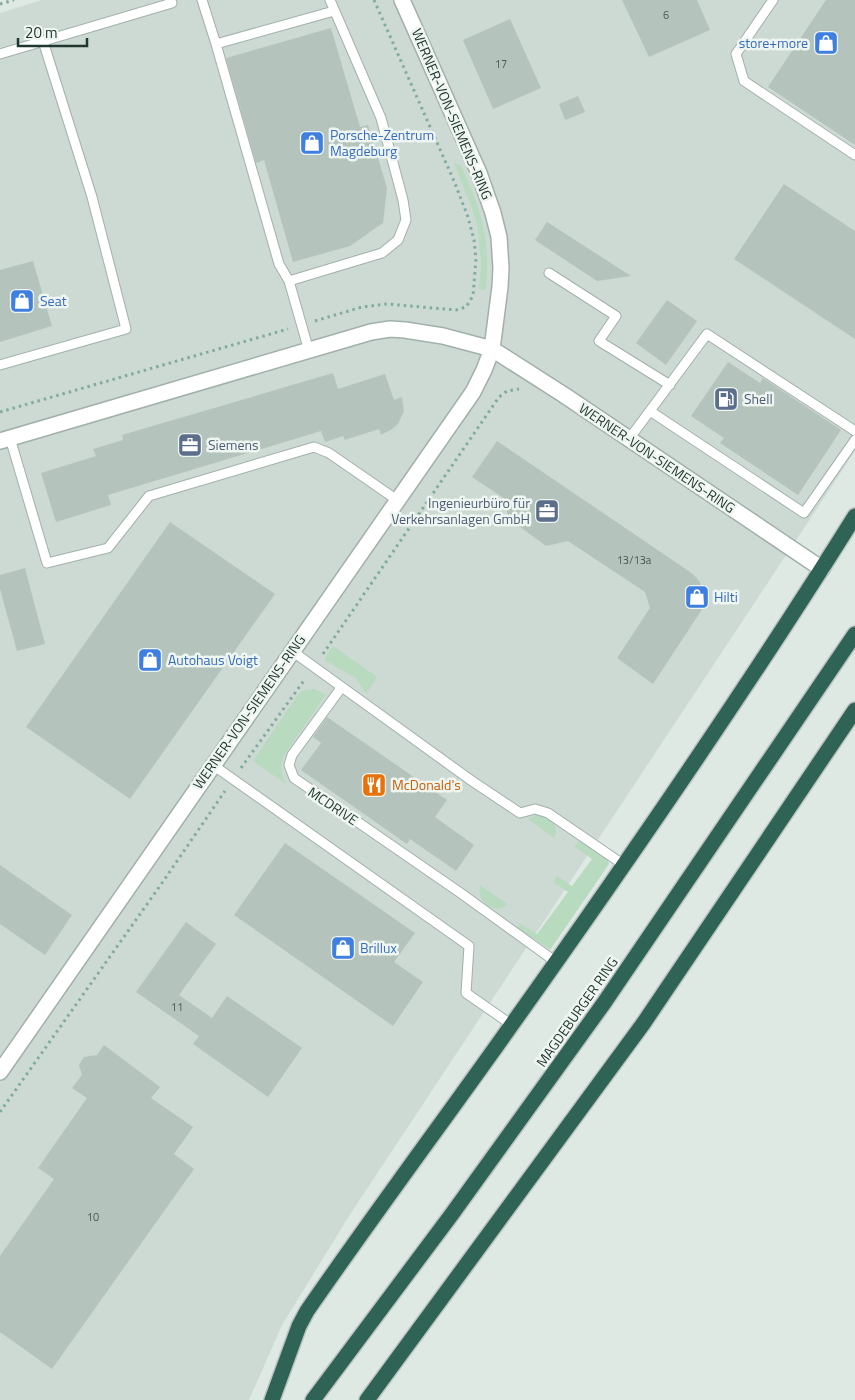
<svg xmlns="http://www.w3.org/2000/svg" width="855" height="1400" font-family="'Titillium Web',sans-serif">
<style>
.built{fill:#cdd9d3}
.green{fill:#b8dabf}
.building{fill:#b4c4bd}
.lines{fill:none;stroke-linecap:round;stroke-linejoin:round}
.lane-casing{stroke:#a2b0ab;stroke-width:11}
.street-casing{stroke:#a2b0ab;stroke-width:18}
.highway-casing{stroke:#bcc3c1;stroke-width:18}
.path{stroke:#80ac9c;stroke-width:3;stroke-dasharray:2.5 4;stroke-linecap:butt}
.lane{stroke:#fff;stroke-width:9}
.street{stroke:#fff;stroke-width:15}
.highway{stroke:#2e6355;stroke-width:15}
.labels{text-anchor:middle;stroke-width:5;stroke-linejoin:round;paint-order:stroke}
.number-label{font-size:11px;fill:#465b54}
.shop-label{font-size:14px;fill:#366cbe;stroke:#eff6f2;text-anchor:start}
.street-label{font-size:14px;fill:#213831;stroke:#eff6f2}
.service-label{font-size:14px;fill:#4e5e75;stroke:#eff6f2;text-anchor:start}
.food-label{font-size:14px;fill:#c56008;stroke:#eff6f2;text-anchor:start}
</style>
<rect width="100%" height="100%" fill="#dfe9e4"/>
<path class="built" d="M42 0H855V451L349 1216 282 1325 249 1400H0V13Z"/>
<path class="green" d="M454 163 461 165C481 210 491 240 486 290L479 289 481 264 478 229 472 208Z
M333 646 377 677 366 694 356 678 324 660Z
M314 689 326 695 284 755C280 766 281 774 286 784L253 761 299 693 305 690Z
M537 814C549 817 561 825 554 838L528 819Z
M581 839 606 855 609 864 550 950 518 928 520 924 537 934 568 892 553 882 557 876 572 886 592 859 574 846Z
M480 885 507 904 504 907 497 909C484 905 478 899 480 885Z"/>
<path class="building" d="M622 0H697L710 30 649 57Z
M826 0H855V145L768 87Z
M510 19 541 88 493 109 463 40Z
M331 28 360 127 368 125 387 188 383 223 350 246 293 262 264 160 256 163 226 58Z
M578 96 585 112 565 120 559 104Z
M784 184 855 231V339L734 259Z
M547 222 631 276 597 281 535 240Z
M33 261 52 326 0 342V270Z
M667 300 697 321 666 365 636 343Z
M728 362 760 383 763 378 841 430 798 495 720 443 724 438 691 416Z
M333 373 338 389 385 374 394 400 402 397 404 411 398 424 392 429 381 435 379 429 345 440 343 436 325 442 321 431 108 495 111 505 56 522 41 473 96 456 93 449 123 440 122 435Z
M497 441 693 574 700 582 704 601 701 611 653 684 617 658 650 608 645 592 568 541 546 546 508 518 505 499 472 477Z
M170 522 275 594 130 799 26 727Z
M25 568 45 644 17 651 0 589V575Z
M327 717 447 800 435 817 474 845 456 871 410 839 407 844 301 770 321 743 313 737Z
M285 843 415 933 394 962 423 982 393 1026 234 915Z
M0 865 72 915 45 955 0 924Z
M186 922 216 944 179 995 212 1018 227 996 302 1048 268 1097 193 1044 199 1036 136 992Z
M104 1045 160 1087 151 1098 193 1127 174 1154 194 1169 52 1369 0 1332V1256L54 1179 38 1168 87 1098 72 1088 82 1075 79 1065 84 1057 97 1055Z"/>
<g class="lines">
<defs>
<path id="lane" d="M202 0 216 44 334 11
M773 0 736 54 744 81 855 155
M216 44 279 264 289 281
M0 54 172 3
M549 273 616 316 599 341 670 385
M309 351 289 281 382 253 398 240 406 220 403 200 381 118 330 0
M0 365 126 329 92 197 43 41
M650 411 804 513 855 440
M10 438 47 563 108 548 149 496 314 447 329 453 397 500
M629 439 707 334 855 431
M292 651 472 781 520 813 535 809 548 813 624 865
M341 688 292 755 289 765 294 778 462 894 556 962
M213 765 469 946 466 993 512 1025"/>
<path id="street" d="M0 441 371 332 390 329 405 330 443 336 492 349 564 395 822 569
M0 1072 473 392 484 370 492 349 500 287 501 268 499 237 493 213 479 173 402 0"/>
<path id="highway" d="M272 1400 299 1326 307 1311C374 1214 445 1119 513 1023 631 857 747 689 855 516
M313 1400 452 1214 604 1003 855 634
M367 1400 643 1024 855 710"/>
</defs>
<use href="#lane" class="lane-casing"/>
<use href="#street" class="street-casing"/>
<use href="#highway" class="highway-casing"/>
<path class="path" d="M0 4 14 0
M315 321 362 307 387 304 456 310 466 307 473 296 476 259 474 240 468 217 454 181 374 0
M0 412 288 329
M323 654 499 397 507 391 519 389
M241 768 305 679
M0 1112 162 883 225 791"/>
<use href="#lane" class="lane"/>
<use href="#street" class="street"/>
<use href="#highway" class="highway"/>
</g>
<defs>
<symbol id="shop-square" viewBox="-11 -11 22 22"><rect x="-9" y="-9" width="18" height="18" rx="4" fill="#3f7fe0" stroke="#eff6f2"/><path d="M-5-2.5h2.3a2.7 3.5 0 0 1 5.4 0H5L5.5 6h-11ZM-1.5-2.5h3a1.5 2.3 0 0 0-3 0Z" fill="#fff"/></symbol>
<symbol id="fuel-square" viewBox="-11 -11 22 22"><rect x="-9" y="-9" width="18" height="18" rx="4" fill="#5c6f8a" stroke="#eff6f2"/><path d="M-5.5-6h7V0h2V4h1.3V-2.5L3-4.5l.8-.8L6-3V5H2.5V1h-1V6h-7ZM-4.2-4.7v3.2H.2V-4.7Z" fill="#fff"/></symbol>
<symbol id="office-square" viewBox="-11 -11 22 22"><rect x="-9" y="-9" width="18" height="18" rx="4" fill="#5c6f8a" stroke="#eff6f2"/><path d="M-6-3h4V-5.5h4V-3h4V5H-6ZM-1-4.5V-3h2v-1.5ZM-6 0V1H6V0Z" fill="#fff"/></symbol>
<symbol id="restaurant-square" viewBox="-11 -11 22 22"><rect x="-9" y="-9" width="18" height="18" rx="4" fill="#e8710a" stroke="#eff6f2"/><path d="M-5-6h1v4h1v-4h1v4h1v-4h1v5L-1.5 .5V6h-2V.5L-5-1ZM5-6V6H3V1.5H1.5Q1.5-4 5-6Z" fill="#fff"/></symbol>
</defs>
<g fill-rule="evenodd">
<use href="#shop-square" x="812" y="29" width="28" height="28"/>
<use href="#shop-square" x="298" y="129" width="28" height="28"/>
<use href="#shop-square" x="8" y="287" width="28" height="28"/>
<use href="#fuel-square" x="712" y="385" width="28" height="28"/>
<use href="#office-square" x="176" y="431" width="28" height="28"/>
<use href="#office-square" x="533" y="497" width="28" height="28"/>
<use href="#shop-square" x="683" y="583" width="28" height="28"/>
<use href="#shop-square" x="136" y="646" width="28" height="28"/>
<use href="#restaurant-square" x="360" y="771" width="28" height="28"/>
<use href="#shop-square" x="329" y="934" width="28" height="28"/>
</g>
<g class="labels">
<g class="number-label">
<text x="666" y="19">6</text>
<text x="501" y="68">17</text>
<text x="634" y="564">13/13a</text>
<text x="177" y="1011">11</text>
<text x="93" y="1221">10</text>
</g>
<g class="shop-label">
<text x="808" y="48" text-anchor="end">store+more</text>
<text x="330" y="140">Porsche-Zentrum<tspan x="330" dy="16">Magdeburg</tspan></text>
<text x="40" y="306">Seat</text>
<text x="714" y="602">Hilti</text>
<text x="168" y="665">Autohaus Voigt</text>
<text x="360" y="953">Brillux</text>
</g>
<g class="street-label">
<text transform="translate(452 114) rotate(67)" y="5">WERNER-VON-SIEMENS-RING</text>
<text transform="translate(657 458) rotate(34)" y="5">WERNER-VON-SIEMENS-RING</text>
<text transform="translate(249 712) rotate(-55)" y="5">WERNER-VON-SIEMENS-RING</text>
<text transform="translate(333 806) rotate(34)" y="5">MCDRIVE</text>
<text transform="translate(577 1012) rotate(-55)" y="5">MAGDEBURGER RING</text>
</g>
<g class="service-label">
<text x="744" y="404">Shell</text>
<text x="208" y="450">Siemens</text>
<text x="530" y="508" text-anchor="end">Ingenieurbüro für<tspan x="530" dy="16">Verkehrsanlagen GmbH</tspan></text>
</g>
<g class="food-label">
<text x="392" y="790">McDonald's</text>
</g>
</g>
<path d="M18 38v8h69v-8" fill="none" stroke="#213831" stroke-width="2.5"/>
<text x="25" y="38" font-size="15" fill="#213831" stroke="#eff6f2" stroke-width="4" paint-order="stroke">20 m</text>
</svg>
